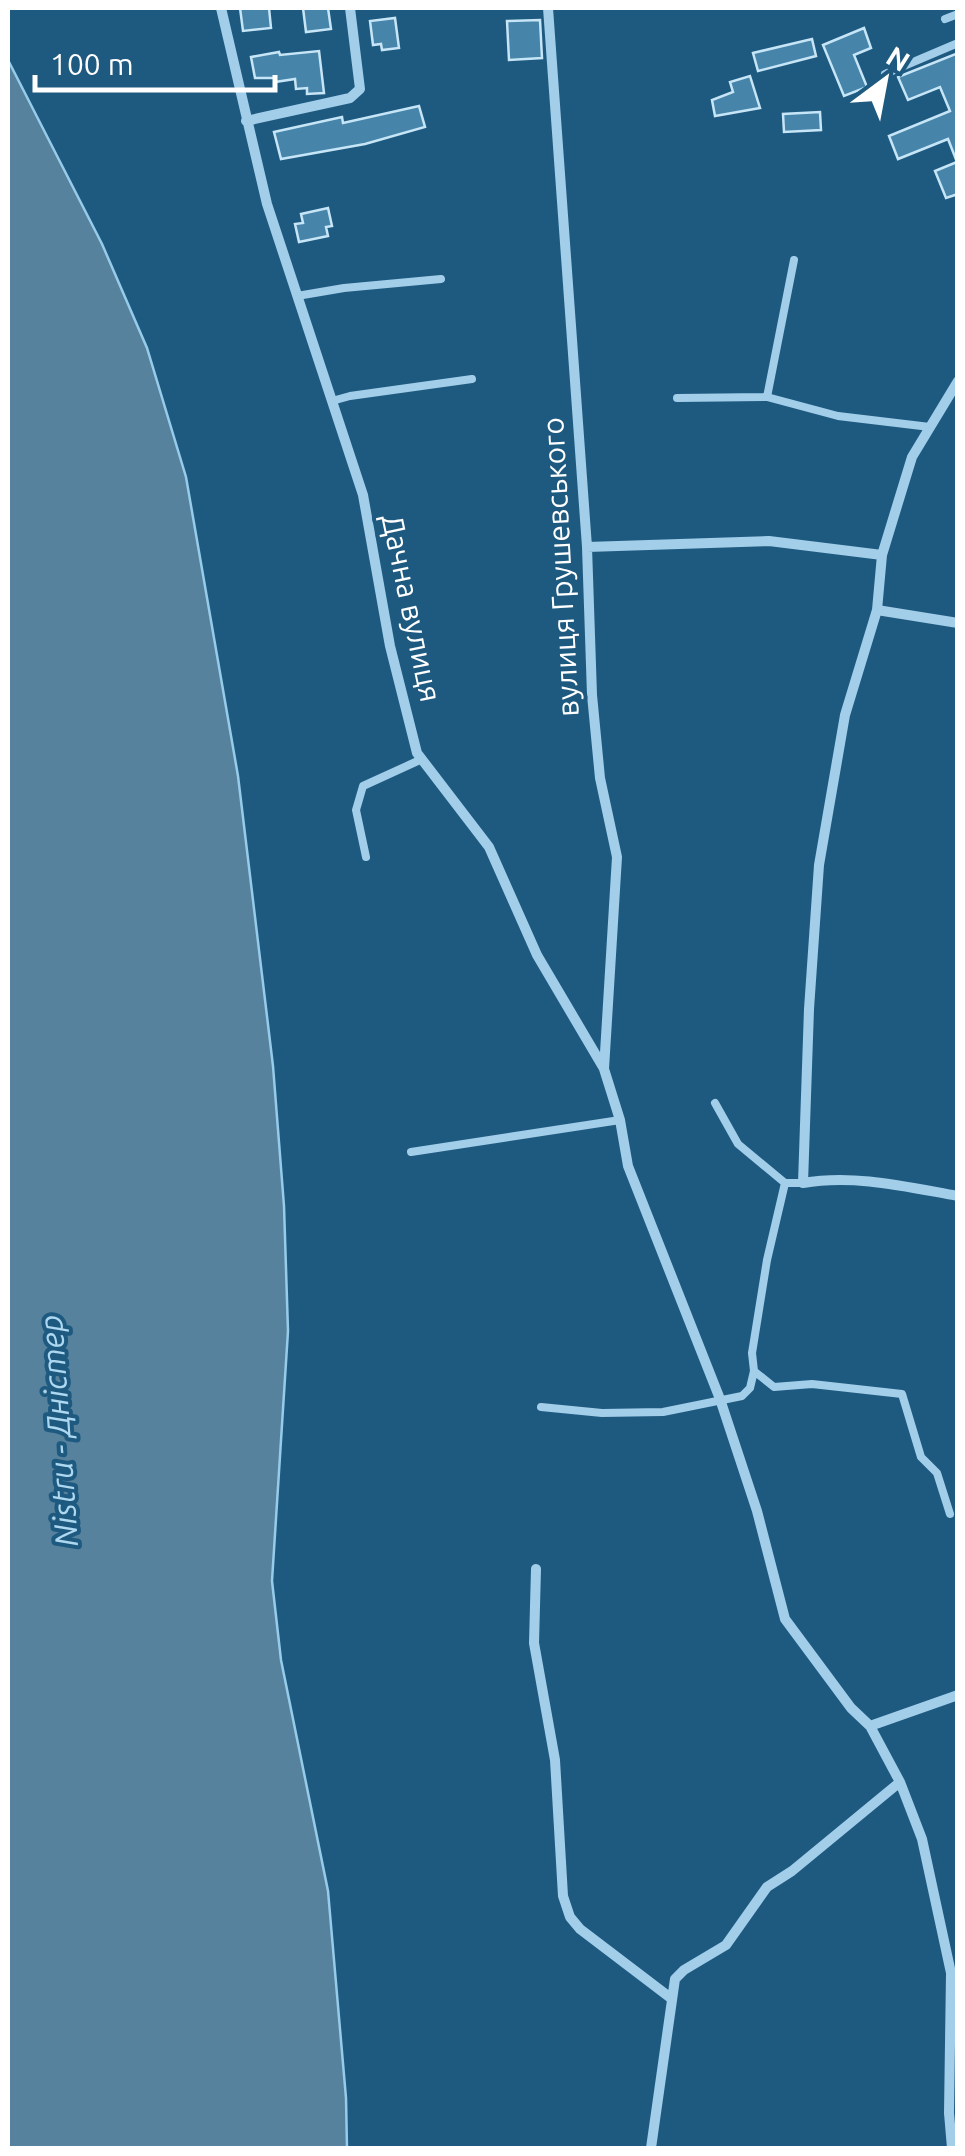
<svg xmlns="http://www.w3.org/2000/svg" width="965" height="2156" font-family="Ubuntu,sans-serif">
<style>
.water{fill:#57829d;stroke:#96ccea;stroke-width:2.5}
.building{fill:#4684aa;stroke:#c6e5f6;stroke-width:2.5}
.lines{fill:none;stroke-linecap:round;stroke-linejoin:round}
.lane{stroke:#a2cee9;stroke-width:8}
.street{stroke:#a2cee9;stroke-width:10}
.labels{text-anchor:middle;stroke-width:8;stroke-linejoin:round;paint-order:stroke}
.street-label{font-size:30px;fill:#fff;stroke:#1e5a80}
.water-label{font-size:32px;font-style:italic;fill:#aed8f0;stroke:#1e5a80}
</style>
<rect width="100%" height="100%" fill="#1e5a80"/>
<path class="water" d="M8 60 102 244 147 348 186 477 238 776 273 1066 284 1206 288 1331 272 1581 281 1660 328 1891 346 2098 347 2148H8Z"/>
<path class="building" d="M240 8H269L271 28 243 31Z
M303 8H328L331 29 306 32Z
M395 18 399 48 382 50 381 44 373 45 370 21Z
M540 20 542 58 509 60 507 21Z
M864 28 871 48 854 55 867 87 844 96 823 45Z
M812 39 816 56 758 71 753 53Z
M319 51 324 93 307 94V88L296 89 295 79 275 82 274 78H255L251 57 279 52 280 55Z
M958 53V194L946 198 935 171 957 162 948 139 898 159 889 136 950 111 940 87 908 100 898 77Z
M750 76 760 108 715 116 712 100 733 92 730 82Z
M419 106 425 127 365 144 281 159 274 132 342 117 343 123Z
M820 112 821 130 784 132 783 114Z
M328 208 332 226 326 227 328 236 299 242 295 224 303 223 301 214Z"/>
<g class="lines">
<path class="lane" d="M945 19 958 14
M885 74 958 43
M297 296 344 288 441 279
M767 397 794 260
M677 398 767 397 838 416 930 427
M332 401 350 396 472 379
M366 857 356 810 363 786 422 759
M715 1103 738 1144 785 1183H803
M411 1152 620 1120
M754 1371 774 1387 812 1384 902 1394 921 1457 937 1473 950 1514
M541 1407 602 1413 663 1412 742 1396 750 1388 754 1371 752 1353 767 1260 785 1183"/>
<path class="street" d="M221 8 267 204 363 495 390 646 417 753 489 847 537 955 603 1067
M548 8 587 547 592 695 600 778 617 857 604 1069 620 1120 628 1166 720 1399 757 1511 785 1619 851 1708 870 1726 900 1782 922 1839 951 1973 949 2113 952 2148
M246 121 350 98 360 89 350 8
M958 381 912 457 882 555 877 610 845 715 819 865 809 1009 803 1183C854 1174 907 1187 958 1196
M587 547 769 541 882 555
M877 610 958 623
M536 1569 534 1643 555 1760 563 1896 570 1917 580 1929 672 1999
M870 1726 958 1695
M651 2148 675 1979 684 1970 726 1945 767 1887 792 1871 900 1782"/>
</g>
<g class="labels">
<g class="street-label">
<text transform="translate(561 567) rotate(-93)" y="10">вулиця Грушевського</text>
<text transform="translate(411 608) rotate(78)" y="10">Дачна вулиця</text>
</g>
<g class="water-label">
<text transform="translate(59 1431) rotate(-94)" y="11">Nistru - Дністер</text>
</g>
</g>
<rect width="965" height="2156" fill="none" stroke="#ffffff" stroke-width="20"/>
<g transform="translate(885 80) rotate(32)" stroke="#1e5a80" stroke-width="8" paint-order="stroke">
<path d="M0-8L18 38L0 25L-18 38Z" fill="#ffffff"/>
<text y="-15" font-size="28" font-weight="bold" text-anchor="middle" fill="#ffffff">N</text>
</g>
<path d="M35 75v15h240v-15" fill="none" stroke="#ffffff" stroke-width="5"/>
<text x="50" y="75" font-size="30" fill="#ffffff" stroke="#1e5a80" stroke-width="8" paint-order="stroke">100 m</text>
</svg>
